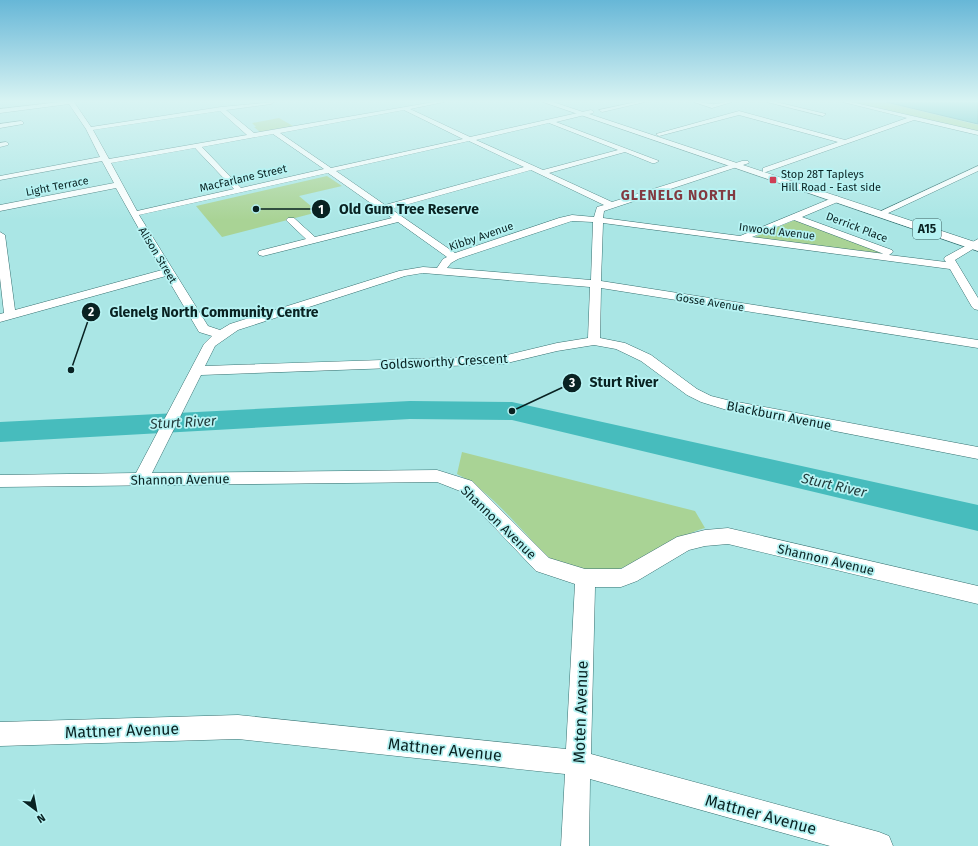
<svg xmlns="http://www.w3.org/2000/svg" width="978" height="846" font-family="'Fira Sans',sans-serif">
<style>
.green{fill:#a9d395}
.water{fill:#47bcbd;stroke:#348e8e}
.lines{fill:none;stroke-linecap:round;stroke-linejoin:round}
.river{fill:#47bcbd;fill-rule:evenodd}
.minor-casing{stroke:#377171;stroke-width:1}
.major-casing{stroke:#377171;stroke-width:1}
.minor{fill:#fff;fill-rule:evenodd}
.major{fill:#fff;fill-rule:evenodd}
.poi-dot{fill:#ce3e55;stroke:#b7f3f3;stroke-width:1.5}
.labels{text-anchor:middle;stroke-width:3.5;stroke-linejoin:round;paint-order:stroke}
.far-poi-label{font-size:11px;fill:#092222;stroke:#b7f3f3;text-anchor:start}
.far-street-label{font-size:11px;fill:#092222;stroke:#b7f3f3}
.shield{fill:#b7f3f3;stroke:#3d6161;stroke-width:1}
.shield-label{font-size:12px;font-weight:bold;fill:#092222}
.street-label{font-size:13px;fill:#092222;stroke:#b7f3f3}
.far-district-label{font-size:14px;font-weight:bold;letter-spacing:1px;fill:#823a41;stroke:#b7f3f3}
.water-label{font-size:14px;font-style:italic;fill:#223c3c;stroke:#b7f3f3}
.near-street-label{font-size:16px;fill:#092222;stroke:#b7f3f3}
.leader{fill:none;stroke:#092222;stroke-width:1.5}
.callout-dot{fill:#092222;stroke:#b7f3f3;stroke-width:1.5}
.mark-label{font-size:12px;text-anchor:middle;font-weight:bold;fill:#fff}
.callout-label{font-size:14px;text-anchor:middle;font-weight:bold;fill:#092222;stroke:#b7f3f3;stroke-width:3.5;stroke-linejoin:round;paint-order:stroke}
</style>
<rect width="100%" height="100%" fill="#aae6e5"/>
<path class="green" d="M853 102H884L978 125V131Z
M279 118 293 126 260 132 254 127H256L252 123Z
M327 176 342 186 299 196 318 212 222 237 196 206Z
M795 220 892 256 752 238Z
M462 452 695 511 705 528C670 538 644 564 611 571 595 574 559 566 547 556 540 551 534 543 528 536 505 512 487 490 457 474Z"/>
<path class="water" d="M886 102H978V124Z"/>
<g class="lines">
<path class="river" d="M410 401 512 402 978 505V531L512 420 410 419 0 442V422Z"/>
<defs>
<path id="minor" d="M60 102H74L91 127 221 107 274 102 271 104 226 110 254 133 434 102H444L410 109 470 137 591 110 594 112 593 113 556 122 659 161 655 163H652L625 152 549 173 612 202 742 161H748L749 163 604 211 603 218 740 236 837 196 841 199 840 201 802 217 892 250 893 252 889 255 946 262 944 259 945 257 978 239V246L955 260 978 298V310L974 309 972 307 950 269 603 223 601 281 978 340V348L601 288 600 338 625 343 651 355 697 389 711 396 727 400 978 447V459L727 410 701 402 687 395 641 361 616 349 594 345 557 351 503 364 201 375 152 473 437 470 472 481 549 558 585 569H621L677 537 705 530 728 528 978 586V604L728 544 705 546 689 550 637 581 621 587H595L591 754 879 832 889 836 893 846H830L590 779 589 846H561L565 774 238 739 0 746V722L238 715 566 749 575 584 536 571 460 491 437 482 0 487V475L136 473 204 344 212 336 199 332 166 276 0 322V314L4 313 0 278V232L5 235 15 310 162 270 116 188 0 211V205L114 183 102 161 0 180V176L100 157 86 129 69 104 0 113V109ZM404 110 463 139 331 168 280 133ZM220 111 247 135 109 159 93 130ZM549 123 618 150 543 170 476 140ZM273 134 324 169 241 188 202 147ZM469 141 524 167 385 205 336 171ZM195 148 234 189 137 211 111 163ZM531 170 604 205 597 207 594 217 572 215 559 218 455 253 391 209ZM328 173 392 218 315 237 294 218H288L286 220 288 222 306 239 259 251 258 253 259 255 263 256 398 222 447 257 443 259 437 268 423 267 399 271 230 324 220 330 208 326 139 215ZM794 220 884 254H885L752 237ZM572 221 593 222 591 280 447 268 451 263 458 259ZM423 273 590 287 588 338 557 343 503 356 205 366 215 346 238 330 405 276Z
M636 102H645L602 112 599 110Z
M694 102C700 101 705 104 711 104 718 105 725 101 732 102L712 108Z
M767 102H776L826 114 823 116Z
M843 102H851L978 131V135L914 120 766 172H763V168L838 142 739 115 659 136 656 134 739 111 845 140 907 118Z
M21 121 23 122V124L0 128V124Z
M6 142 8 143V145L0 147V143Z
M978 166V171L884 215 881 216 877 213Z"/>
<path id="major" d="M543 102H553L978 243V251Z"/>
</defs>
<use href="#minor" class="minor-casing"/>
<use href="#major" class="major-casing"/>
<use href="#minor" class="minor"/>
<use href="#major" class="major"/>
</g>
<linearGradient id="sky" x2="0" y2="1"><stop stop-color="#67b7d7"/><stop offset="0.46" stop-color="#d9f4f3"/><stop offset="1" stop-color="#d9f4f3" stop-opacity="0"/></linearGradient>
<rect width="978" height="220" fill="url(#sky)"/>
<rect class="poi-dot" x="769" y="176" width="8" height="8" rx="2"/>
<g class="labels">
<g class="far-poi-label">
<text x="781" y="178">Stop 28T Tapleys<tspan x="781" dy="13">Hill Road - East side</tspan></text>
</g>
<g class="far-street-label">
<text transform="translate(243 178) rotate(-13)" y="4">MacFarlane Street</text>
<text transform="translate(57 186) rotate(-11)" y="4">Light Terrace</text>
<text transform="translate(857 227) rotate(21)" y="4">Derrick Place</text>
<text transform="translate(777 231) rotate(7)" y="4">Inwood Avenue</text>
<text transform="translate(481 236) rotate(-19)" y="4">Kibby Avenue</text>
<text transform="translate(158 255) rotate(59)" y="4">Alison Street</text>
<text transform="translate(710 302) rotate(9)" y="4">Gosse Avenue</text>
</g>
<rect class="shield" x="913" y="219" width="28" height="20" rx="3"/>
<g class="shield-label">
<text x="927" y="233">A15</text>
</g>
<g class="street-label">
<text transform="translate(444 361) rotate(-3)" y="5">Goldsworthy Crescent</text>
<text transform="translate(779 415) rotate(11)" y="5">Blackburn Avenue</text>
<text transform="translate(180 479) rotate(-1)" y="5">Shannon Avenue</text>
<text transform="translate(499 522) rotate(44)" y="5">Shannon Avenue</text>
<text transform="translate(826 559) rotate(13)" y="5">Shannon Avenue</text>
</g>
<g class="far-district-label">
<text x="679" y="200">GLENELG NORTH</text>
</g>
<g class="water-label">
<text transform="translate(183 422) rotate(-3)" y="5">Sturt River</text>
<text transform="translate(834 485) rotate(13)" y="5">Sturt River</text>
</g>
<g class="near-street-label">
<text transform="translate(580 712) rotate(-88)" y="6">Moten Avenue</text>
<text transform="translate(122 730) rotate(-2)" y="6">Mattner Avenue</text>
<text transform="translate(445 749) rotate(6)" y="6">Mattner Avenue</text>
<text transform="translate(761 814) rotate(15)" y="6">Mattner Avenue</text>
</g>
</g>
<path class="leader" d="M256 209L321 209M71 370L91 312M512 411L572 383"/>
<g class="callout-dot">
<circle cx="256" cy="209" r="4"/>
<circle cx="71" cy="370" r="4"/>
<circle cx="512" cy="411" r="4"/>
<circle cx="321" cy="209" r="10"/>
<circle cx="91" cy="312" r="10"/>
<circle cx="572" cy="383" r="10"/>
</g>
<g class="mark-label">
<text x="321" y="214">1</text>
<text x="91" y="316">2</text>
<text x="572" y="387">3</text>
</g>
<g class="callout-label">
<text x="409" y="214">Old Gum Tree Reserve</text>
<text x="214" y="317">Glenelg North Community Centre</text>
<text x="624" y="387">Sturt River</text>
</g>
<g transform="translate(36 810) rotate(148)" stroke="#b7f3f3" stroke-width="3" paint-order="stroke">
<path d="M0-3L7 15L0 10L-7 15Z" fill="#092222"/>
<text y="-6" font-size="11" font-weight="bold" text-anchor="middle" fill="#092222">N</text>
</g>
</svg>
